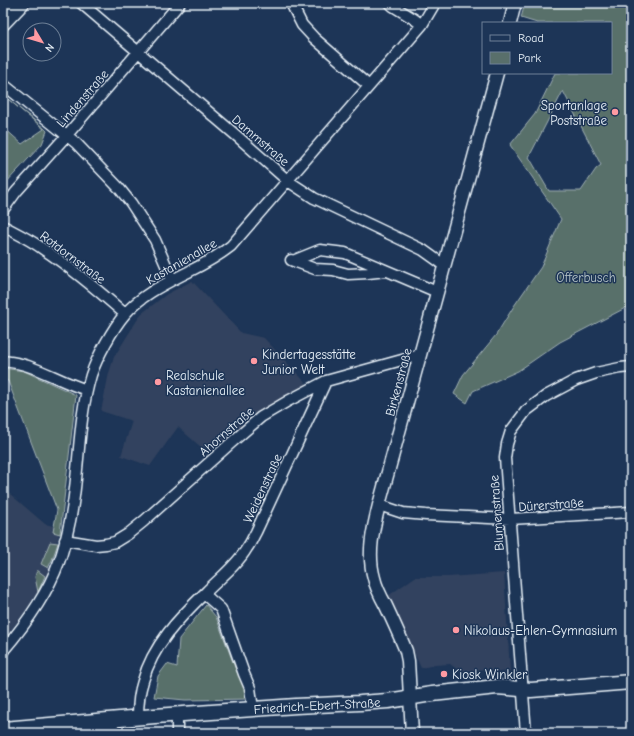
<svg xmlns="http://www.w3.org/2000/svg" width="634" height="736" font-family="'Comic Neue',sans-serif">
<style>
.built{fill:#32425e}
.green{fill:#596f6b;stroke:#a0b0b2;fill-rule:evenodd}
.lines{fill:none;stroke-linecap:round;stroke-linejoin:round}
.minor-casing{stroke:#e8f1f8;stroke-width:13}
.tertiary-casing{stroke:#e8f1f8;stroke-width:15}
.secondary-casing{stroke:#e8f1f8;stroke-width:17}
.minor{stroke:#1d3557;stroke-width:10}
.tertiary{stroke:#1d3557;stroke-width:12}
.secondary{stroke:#1d3557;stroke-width:14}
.poi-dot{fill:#ff9aa2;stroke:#1d3557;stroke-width:1.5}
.labels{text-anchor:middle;stroke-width:3;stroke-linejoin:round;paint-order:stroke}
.street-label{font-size:13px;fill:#e8f1f8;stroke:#1d3557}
.poi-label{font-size:13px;fill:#e8f1f8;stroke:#1d3557;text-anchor:start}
.park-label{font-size:13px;fill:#b6c4c7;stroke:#1d3557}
</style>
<rect width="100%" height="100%" fill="#1d3557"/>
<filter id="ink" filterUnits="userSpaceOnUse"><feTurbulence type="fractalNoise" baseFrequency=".025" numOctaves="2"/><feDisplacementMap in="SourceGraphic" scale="8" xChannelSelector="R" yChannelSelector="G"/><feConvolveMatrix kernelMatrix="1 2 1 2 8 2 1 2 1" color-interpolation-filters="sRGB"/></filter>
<g filter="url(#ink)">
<path class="built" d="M192 281 241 333 264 338 307 384 241 428 210 455 178 427 150 466 121 456 132 421 101 411 109 373 114 357 141 314 167 294Z
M3 488 45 524 61 528 48 572 37 593 24 613 3 640Z
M504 573 510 671 489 673 486 669 461 672 450 664 435 665 421 668 388 596 415 577H448Z"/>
<path class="green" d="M525 3H617L619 6 624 3H631V305L560 342 518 371 473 391 467 403 454 394 463 375 496 335 514 306 541 267 561 219 510 145 535 114 555 73H611V23H537L521 18ZM563 91 601 165 596 169 581 191H549L529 157Z
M3 95 44 128 47 131 42 144 3 186V127L22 144 44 129Z
M3 368 24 371 76 395 60 534 53 532 57 510 14 397 8 381 3 379Z
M50 542 58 543 52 560 48 568 41 564Z
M37 570 45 576 38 592 35 577Z
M206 605 216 617 236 670 251 699 185 700 154 697 158 676 167 664 177 667 179 639Z"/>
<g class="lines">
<defs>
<path id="minor" d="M81 3 238 137 288 181 314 198 423 250 444 265
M291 3 302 25 314 38 369 86
M390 3 393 6 414 19 422 25
M3 84 76 143 119 188 131 203 155 240 172 279
M3 210 16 192 67 135 180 3
M3 226C16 233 31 240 43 249 72 268 99 291 125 314
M291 260 315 269 333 270 348 274 368 273 386 271
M293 261 320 250 345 253 437 292
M3 361C11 362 20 363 28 366 48 373 67 384 87 390
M379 505 403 513 426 515 510 519 631 512
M65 540 96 545 106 544 115 542 128 534 144 521 231 443 261 417 288 401 326 381 420 355
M204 594 221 609 244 674 250 688 252 702
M3 651C26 624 47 595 59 562 64 549 67 535 70 521 80 473 77 422 91 375 97 357 113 328 125 314 142 294 167 283 190 271 204 264 218 256 231 246L422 25 435 3
M138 717C138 705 139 693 143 681 152 646 180 617 206 592 220 578 237 565 247 548 251 543 253 537 256 532L326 381
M111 733 113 719
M177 733V715
M526 733 505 458 507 444 511 431 526 411 546 396 576 380 596 373 620 368 631 367"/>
<path id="tertiary" d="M510 23 515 3
M412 733 408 661 406 651C400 636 393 621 386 606 381 597 376 588 374 578 367 554 373 529 379 505L497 73"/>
<g id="secondary">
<path d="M3 5 5 3"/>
<path d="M3 23 22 3"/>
<path id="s1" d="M3 729 155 716 296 706 360 703 388 701 432 694 497 687 531 690 631 682"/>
</g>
</defs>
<use href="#minor" class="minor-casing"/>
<use href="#tertiary" class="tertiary-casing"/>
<use href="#secondary" class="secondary-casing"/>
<use href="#minor" class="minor"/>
<use href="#tertiary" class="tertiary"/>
<use href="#secondary" class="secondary"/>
</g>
</g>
<g class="poi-dot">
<circle cx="615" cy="112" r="4"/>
<circle cx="254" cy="361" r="4"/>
<circle cx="158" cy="382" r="4"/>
<circle cx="456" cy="630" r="4"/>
<circle cx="444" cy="674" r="4"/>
</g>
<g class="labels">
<g class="street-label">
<text transform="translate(82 98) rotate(-49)" y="5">Lindenstraße</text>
<text transform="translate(261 140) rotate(41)" y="5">Dammstraße</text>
<text transform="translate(73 257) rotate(37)" y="5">Rotdornstraße</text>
<text transform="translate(181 261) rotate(-30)" y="5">Kastanienallee</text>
<text transform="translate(398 382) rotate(-75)" y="5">Birkenstraße</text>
<text transform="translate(226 431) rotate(-41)" y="5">Ahornstraße</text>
<text transform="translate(262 488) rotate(-65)" y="5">Weidenstraße</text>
<text transform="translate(551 504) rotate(-4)" y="5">Dürerstraße</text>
<text transform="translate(496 513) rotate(-94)" y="5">Blumenstraße</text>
<text dy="5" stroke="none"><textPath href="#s1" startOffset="315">Friedrich-Ebert-Straße</textPath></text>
</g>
<g class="poi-label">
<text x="607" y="110" text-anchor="end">Sportanlage<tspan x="607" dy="15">Poststraße</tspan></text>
<text x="262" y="359">Kindertagesstätte<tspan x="262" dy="15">Junior Welt</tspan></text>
<text x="166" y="380">Realschule<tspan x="166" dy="15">Kastanienallee</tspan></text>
<text x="464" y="635">Nikolaus-Ehlen-Gymnasium</text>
<text x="452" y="679">Kiosk Winkler</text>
</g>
<g class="park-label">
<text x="586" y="282">Offerbusch</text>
</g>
</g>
<rect width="634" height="736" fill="none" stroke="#1d3557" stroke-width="16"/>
<rect x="8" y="8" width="618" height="720" fill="none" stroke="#e8f1f8" stroke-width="1.5" filter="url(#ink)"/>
<rect x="482" y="22" width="130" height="52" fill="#1d3557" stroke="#6e8097"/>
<rect x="490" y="35" width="20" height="6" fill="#1d3557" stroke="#6e8097"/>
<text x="518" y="42" font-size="12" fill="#e8f1f8">Road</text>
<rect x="490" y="52" width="20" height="12" fill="#596f6b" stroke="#6e8097"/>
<text x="518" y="62" font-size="12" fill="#e8f1f8">Park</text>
<g transform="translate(42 42) rotate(128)"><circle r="19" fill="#1d3557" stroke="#6e8097"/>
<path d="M0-3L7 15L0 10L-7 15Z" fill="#ff9aa2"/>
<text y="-6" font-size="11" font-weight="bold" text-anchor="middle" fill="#e8f1f8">N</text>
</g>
</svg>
